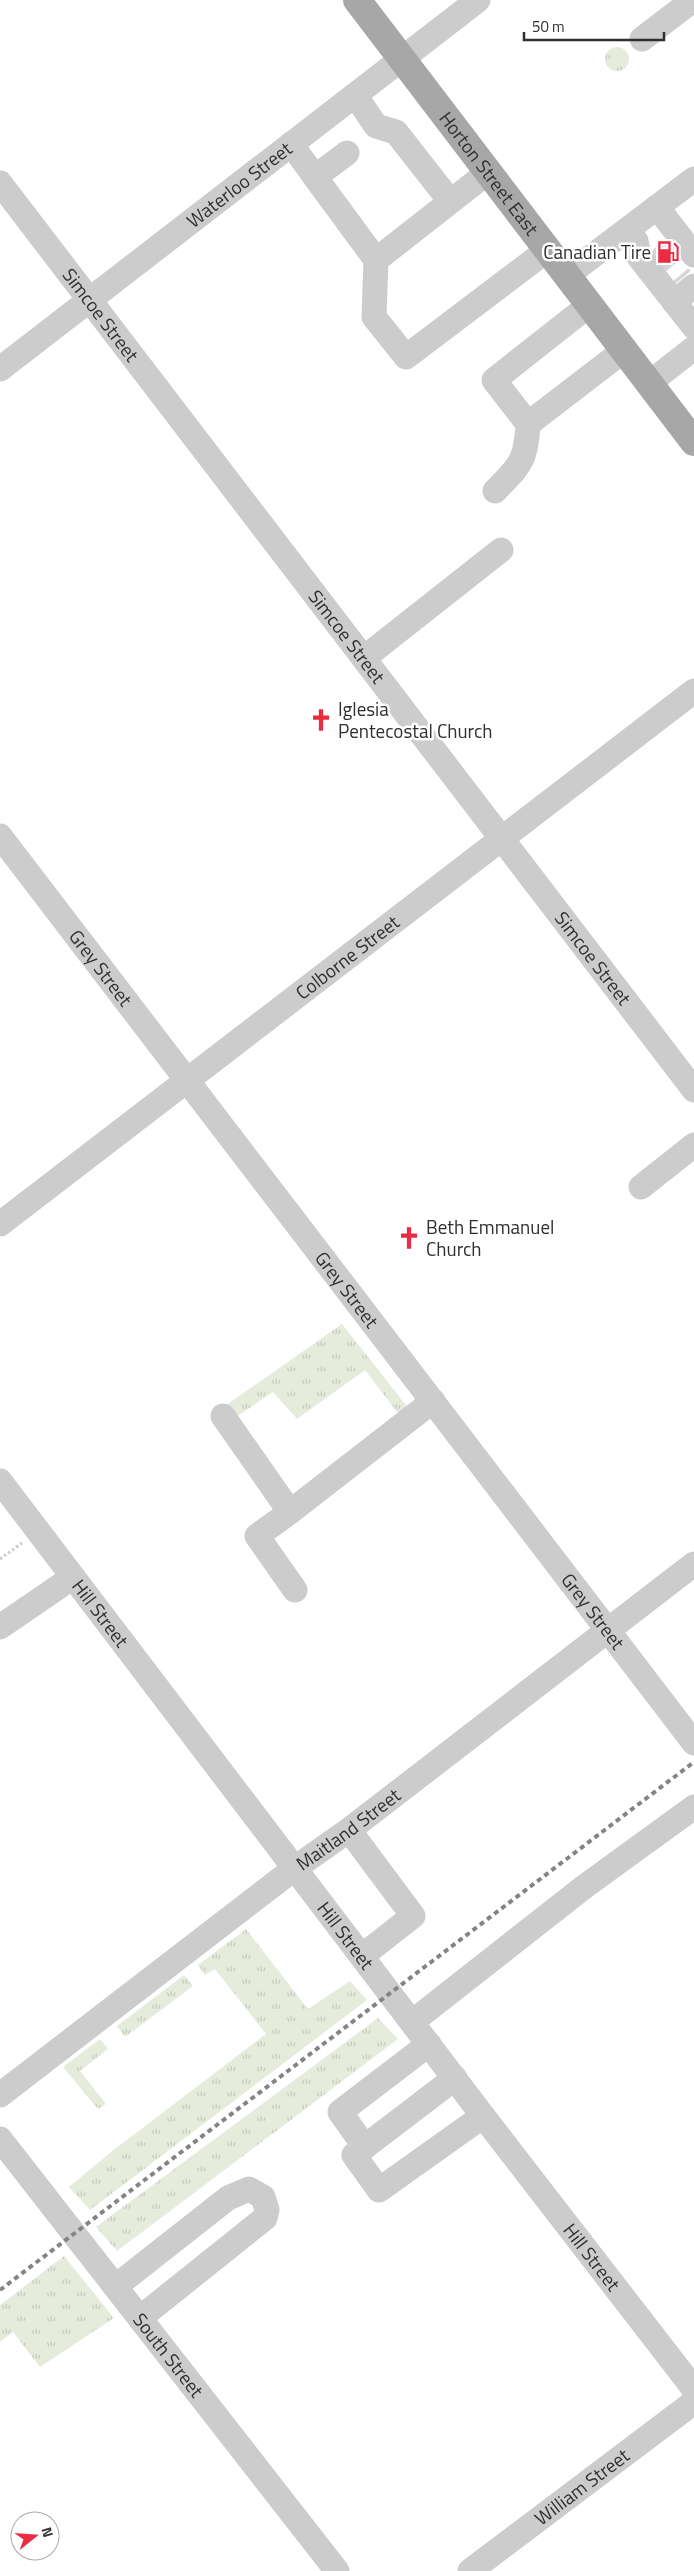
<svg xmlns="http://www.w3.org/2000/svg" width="694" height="2571" font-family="'Titillium Web',sans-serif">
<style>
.grass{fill:url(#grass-tufts)}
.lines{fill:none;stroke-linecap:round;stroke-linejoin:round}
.minor-tunnel{stroke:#d5d5d5;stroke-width:25;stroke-dasharray:25 12;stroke-linecap:butt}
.path{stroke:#ccc;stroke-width:3;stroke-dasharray:2.5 2.5;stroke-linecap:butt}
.minor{stroke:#ccc;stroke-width:25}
.major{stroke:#a7a7a7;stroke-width:28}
.rail{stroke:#848484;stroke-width:4;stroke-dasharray:5 4;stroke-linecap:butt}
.labels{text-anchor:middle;stroke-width:5;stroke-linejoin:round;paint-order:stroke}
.street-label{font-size:19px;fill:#2f2f2f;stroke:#fff}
.poi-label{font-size:19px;fill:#2f2f2f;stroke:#fff;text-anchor:start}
</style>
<defs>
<pattern id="grass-tufts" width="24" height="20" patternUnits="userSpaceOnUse" patternTransform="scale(1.25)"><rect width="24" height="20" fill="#e5ecdc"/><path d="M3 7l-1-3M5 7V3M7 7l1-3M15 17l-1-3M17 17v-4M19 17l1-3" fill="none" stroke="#c5cbbd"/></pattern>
</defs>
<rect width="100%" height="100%" fill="#fff"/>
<path class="grass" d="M605 59a12 12 0 1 1 24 0a12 12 0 1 1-24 0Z
M342 1324 409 1409 400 1416 365 1370 297 1419 273 1392 236 1417 225 1406Z
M246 1929 308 2009 350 1981 367 2000 90 2210 69 2187 111 2152 266 2034 215 1969 205 1975 198 1965Z
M184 1975 193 1986 125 2037 117 2026Z
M378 2018 398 2039 117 2251 96 2227Z
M100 2039 108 2049 80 2071 106 2104 98 2109 63 2067Z
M64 2256 114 2318 40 2367 13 2332 0 2342V2305Z"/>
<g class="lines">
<path class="minor-tunnel" d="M655 248 681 279"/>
<path class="path" d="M0 1559 22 1543"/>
<g class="minor">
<path d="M642 39 693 0"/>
<path d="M355 95 376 126 396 132 450 201"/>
<path d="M291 144 315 177 347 153"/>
<path d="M315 177 376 260 487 173"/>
<path id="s1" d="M0 183 694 1090"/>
<path d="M657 207 694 255"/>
<path d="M627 230 636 241 639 257 694 327"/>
<path d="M376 260 374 317 406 357 546 251"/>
<path d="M566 276 694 179"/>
<path d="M674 302 694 286"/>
<path d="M588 306 494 380 528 424 623 351"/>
<path id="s2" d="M0 369 478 0"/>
<path d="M648 384 694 348"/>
<path d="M495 491C520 465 526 462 528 424"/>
<path d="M364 658 501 550"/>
<path id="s3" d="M0 836 694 1743"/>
<path d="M641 1187 694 1145"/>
<path id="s4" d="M0 1224 694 691"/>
<path d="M223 1416 290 1512 433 1401"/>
<path id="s5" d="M0 1481 483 2116 694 2389"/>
<path d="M290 1512 257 1536 295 1590"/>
<path d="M0 1627 73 1577"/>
<path d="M349 1830 413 1916 362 1956"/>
<path d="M412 2022 584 1887 694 1807"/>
<path d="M455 2078 354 2155 379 2190 483 2116"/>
<path id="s6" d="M0 2095 295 1868 349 1830 694 1564"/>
<path id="s7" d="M0 2139 337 2571"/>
<path d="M365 2147 340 2112 429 2044"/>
<path d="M116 2286 228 2198 249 2189 263 2197 267 2210 265 2218 140 2318"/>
<path id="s8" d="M470 2571 694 2402"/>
</g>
<path class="major" id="s9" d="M357 0 694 442"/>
<path class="rail" d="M0 2290 694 1762"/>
</g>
<defs>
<symbol id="fuel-bare" viewBox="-9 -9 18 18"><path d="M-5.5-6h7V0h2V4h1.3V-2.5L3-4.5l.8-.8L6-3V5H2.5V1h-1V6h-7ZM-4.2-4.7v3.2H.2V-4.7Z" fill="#ea2c41" stroke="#fff" stroke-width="2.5" paint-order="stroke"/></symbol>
<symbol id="church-bare" viewBox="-9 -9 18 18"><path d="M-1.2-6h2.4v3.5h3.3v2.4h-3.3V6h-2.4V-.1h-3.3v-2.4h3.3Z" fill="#ea2c41" stroke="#fff" stroke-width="2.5" paint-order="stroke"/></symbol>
</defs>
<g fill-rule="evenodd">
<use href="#fuel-bare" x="652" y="236" width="32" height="32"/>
<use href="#church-bare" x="305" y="704" width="32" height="32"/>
<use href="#church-bare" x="393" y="1222" width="32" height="32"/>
</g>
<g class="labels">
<g class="street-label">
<text dy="7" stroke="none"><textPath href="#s9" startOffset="218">Horton Street East</textPath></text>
<text dy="7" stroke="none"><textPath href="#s2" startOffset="302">Waterloo Street</textPath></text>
<text dy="7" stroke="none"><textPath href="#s1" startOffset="166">Simcoe Street</textPath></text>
<text dy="7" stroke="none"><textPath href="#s1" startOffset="571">Simcoe Street</textPath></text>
<text dy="7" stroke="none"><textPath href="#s4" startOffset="438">Colborne Street</textPath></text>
<text dy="7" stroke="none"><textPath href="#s1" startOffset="976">Simcoe Street</textPath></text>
<text dy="7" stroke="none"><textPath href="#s3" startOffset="166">Grey Street</textPath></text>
<text dy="7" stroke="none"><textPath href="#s3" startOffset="571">Grey Street</textPath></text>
<text dy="7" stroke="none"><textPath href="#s3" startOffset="976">Grey Street</textPath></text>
<text dy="7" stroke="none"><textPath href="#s5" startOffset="166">Hill Street</textPath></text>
<text dy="7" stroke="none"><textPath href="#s6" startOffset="438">Maitland Street</textPath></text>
<text dy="7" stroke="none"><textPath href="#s5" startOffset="571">Hill Street</textPath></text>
<text dy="7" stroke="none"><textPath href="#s5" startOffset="976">Hill Street</textPath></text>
<text dy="7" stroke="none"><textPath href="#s7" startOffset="274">South Street</textPath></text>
<text dy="7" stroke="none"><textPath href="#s8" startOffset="140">William Street</textPath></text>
</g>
<g class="poi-label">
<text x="651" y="259" text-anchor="end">Canadian Tire</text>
<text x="338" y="716">Iglesia<tspan x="338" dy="22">Pentecostal Church</tspan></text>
<text x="426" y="1234">Beth Emmanuel<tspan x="426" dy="22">Church</tspan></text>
</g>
</g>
<g transform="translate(35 2536) rotate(73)"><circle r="24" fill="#ffffff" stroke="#acacac"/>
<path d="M0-4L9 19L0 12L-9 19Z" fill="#ea2c41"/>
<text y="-8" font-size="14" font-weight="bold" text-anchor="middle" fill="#2f2f2f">N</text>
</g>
<path d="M524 32v8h140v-8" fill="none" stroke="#2f2f2f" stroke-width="2.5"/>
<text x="532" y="32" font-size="15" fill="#2f2f2f" stroke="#ffffff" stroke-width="4" paint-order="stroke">50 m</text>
</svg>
